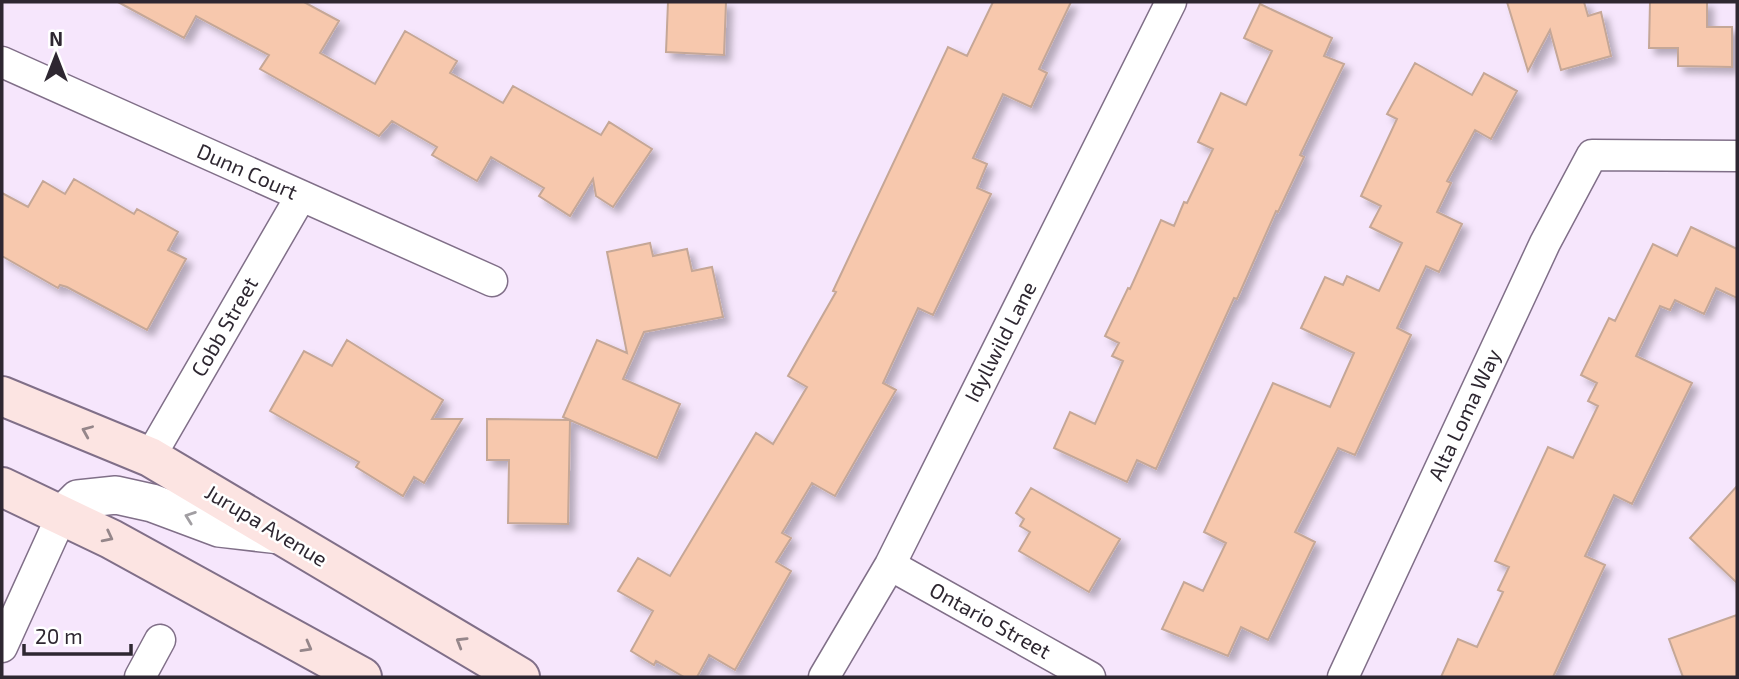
<svg xmlns="http://www.w3.org/2000/svg" width="1739" height="679" font-family="'Exo 2',sans-serif">
<style>
.building{fill:#f7c8ad;stroke:#c5a797;stroke-width:2;filter:url(#shadow)}
.lines{fill:none;stroke-linecap:round;stroke-linejoin:round}
.minor-casing{stroke:#806f88;stroke-width:33}
.tertiary-casing{stroke:#806f88;stroke-width:40}
.secondary-casing{stroke:#806f88;stroke-width:42}
.minor{stroke:#fff;stroke-width:30}
.tertiary{stroke:#fff;stroke-width:37}
.secondary{stroke:#fce4e2;stroke-width:38}
.oneway{stroke:#95868a}
.oneway2{stroke:#a19ea2}
.labels{text-anchor:middle;stroke-width:5;stroke-linejoin:round;paint-order:stroke}
.street-label{font-size:21px;fill:#2e2731;stroke:#fff}
</style>
<defs>
<filter id="shadow"><feDropShadow dx="6" dy="6" stdDeviation="3.5" flood-color="#0004"/></filter>
</defs>
<rect width="100%" height="100%" fill="#f6e6fc"/>
<path class="building" d="M118 2H304L339 21 320 53 375 84 405 31 457 61 450 73 503 103 513 86 601 135 609 122 652 149 613 207 596 196 593 179 570 216 539 196 544 188 491 157 477 181 432 155 437 147 392 121 379 136 260 69 269 55 196 16 184 38Z
M668 2H726L724 55 666 52Z
M993 2H1071L1039 69 1047 73 1031 107 1003 94 973 158 987 164 977 188 991 194 933 315 918 308 883 383 896 390 835 496 812 483 782 533 791 538 776 562 791 571 735 670 709 655 697 677H684L656 661 654 665 631 651 653 611 618 591 638 558 670 576 756 433 773 444 807 387 788 376 836 292 833 291 948 47 967 56Z
M1507 2H1584L1588 16 1601 12 1611 56 1561 70 1550 30 1528 71Z
M1650 2H1707V27H1732V67L1678 66V48H1649Z
M1260 4 1332 38 1324 56 1344 64 1300 155 1304 157 1278 212 1276 211 1237 299 1234 298 1156 469 1137 460 1127 482 1054 448 1070 412 1095 424 1123 361 1112 356 1119 343 1105 336 1128 288 1130 289 1161 220 1174 226 1184 202 1187 203 1213 149 1198 142 1221 93 1246 105 1272 51 1244 38Z
M1415 63 1472 95 1484 73 1517 91 1491 139 1475 130 1447 181 1451 183 1437 212 1462 224 1439 272 1426 266 1397 328 1411 335 1355 455 1338 448 1295 532 1315 542 1268 640 1241 627 1228 656 1162 629 1184 582 1203 591 1226 543 1204 532 1273 383 1330 407 1354 353 1301 328 1325 277 1343 285 1347 276 1379 291 1402 243 1370 227 1381 206 1361 196 1397 119 1387 114Z
M74 179 134 214 137 209 178 232 168 250 186 259 147 330 67 287 60 285 58 288 2 256V193L28 207 43 181 65 194Z
M1691 227 1737 249V298L1716 288 1704 314 1675 300 1670 310 1660 306 1636 356 1692 383 1632 504 1614 495 1585 556 1605 565 1553 677H1441L1458 639 1477 647 1503 592 1498 590 1509 567 1495 561 1548 447 1573 458 1598 406 1588 401 1597 383 1581 375 1609 318 1615 321 1653 244 1677 256Z
M650 243 653 256 687 249 692 271 712 267 723 317 644 332 623 379 680 404 657 458 563 417 597 340 627 353 607 252Z
M347 340 443 400 432 419H462L424 483 414 477 403 496 356 467 359 462 270 411 304 351 332 366Z
M487 419 570 420 568 524 508 523 509 460H487Z
M1737 486V583L1690 538Z
M1031 488 1120 539 1089 592 1019 551 1030 532 1020 526 1024 519 1016 513Z
M1737 615V677H1683L1669 639Z"/>
<g class="lines">
<defs>
<path id="minor" d="M2 62 492 281
M150 457 301 196
M890 565 1090 677
M2 647 62 515
M140 677 160 640
M824 677 890 565 1171 2
M1343 677 1545 243 1592 155 1737 156"/>
<path id="tertiary" d="M62 515 78 499 116 495 152 503 219 528 280 535"/>
<path id="secondary" d="M2 396 150 457 520 677
M2 487 111 539 362 677"/>
</defs>
<use href="#minor" class="minor-casing"/>
<use href="#tertiary" class="tertiary-casing"/>
<use href="#secondary" class="secondary-casing"/>
<use href="#minor" class="minor"/>
<use href="#tertiary" class="tertiary"/>
<use href="#secondary" class="secondary"/>
</g>
<defs><path id="oneway-chevron" d="M-2-3.5L2.5 0L-2 3.5" fill="none" stroke-width="1.6" stroke-linecap="round" stroke-linejoin="round" transform="scale(1.75)"/></defs>
<g class="oneway">
<use href="#oneway-chevron" transform="translate(87 431) rotate(-157)"/>
<use href="#oneway-chevron" transform="translate(108 537) rotate(27)"/>
<use href="#oneway-chevron" transform="translate(461 642) rotate(-149)"/>
<use href="#oneway-chevron" transform="translate(307 647) rotate(29)"/>
</g>
<use class="oneway2" href="#oneway-chevron" transform="translate(190 517) rotate(-160)"/>
<g class="labels">
<g class="street-label">
<text transform="translate(247 172) rotate(24)" y="7">Dunn Court</text>
<text transform="translate(225 327) rotate(-60)" y="7">Cobb Street</text>
<text transform="translate(1001 342) rotate(-63)" y="7">Idyllwild Lane</text>
<text transform="translate(1465 415) rotate(-65)" y="7">Alta Loma Way</text>
<text transform="translate(266 526) rotate(31)" y="7">Jurupa Avenue</text>
<text transform="translate(990 621) rotate(29)" y="7">Ontario Street</text>
</g>
</g>
<rect width="1739" height="679" fill="none" stroke="#2e2731" stroke-width="7"/>
<g transform="translate(56 56)" stroke="#ffffff" stroke-width="5" paint-order="stroke">
<path d="M0-5L12 26L0 18L-12 26Z" fill="#2e2731"/>
<text y="-10" font-size="19" font-weight="bold" text-anchor="middle" fill="#2e2731">N</text>
</g>
<path d="M24 644v10h107v-10" fill="none" stroke="#2e2731" stroke-width="3.5"/>
<text x="35" y="644" font-size="21" fill="#2e2731" stroke="#ffffff" stroke-width="5" paint-order="stroke">20 m</text>
</svg>
